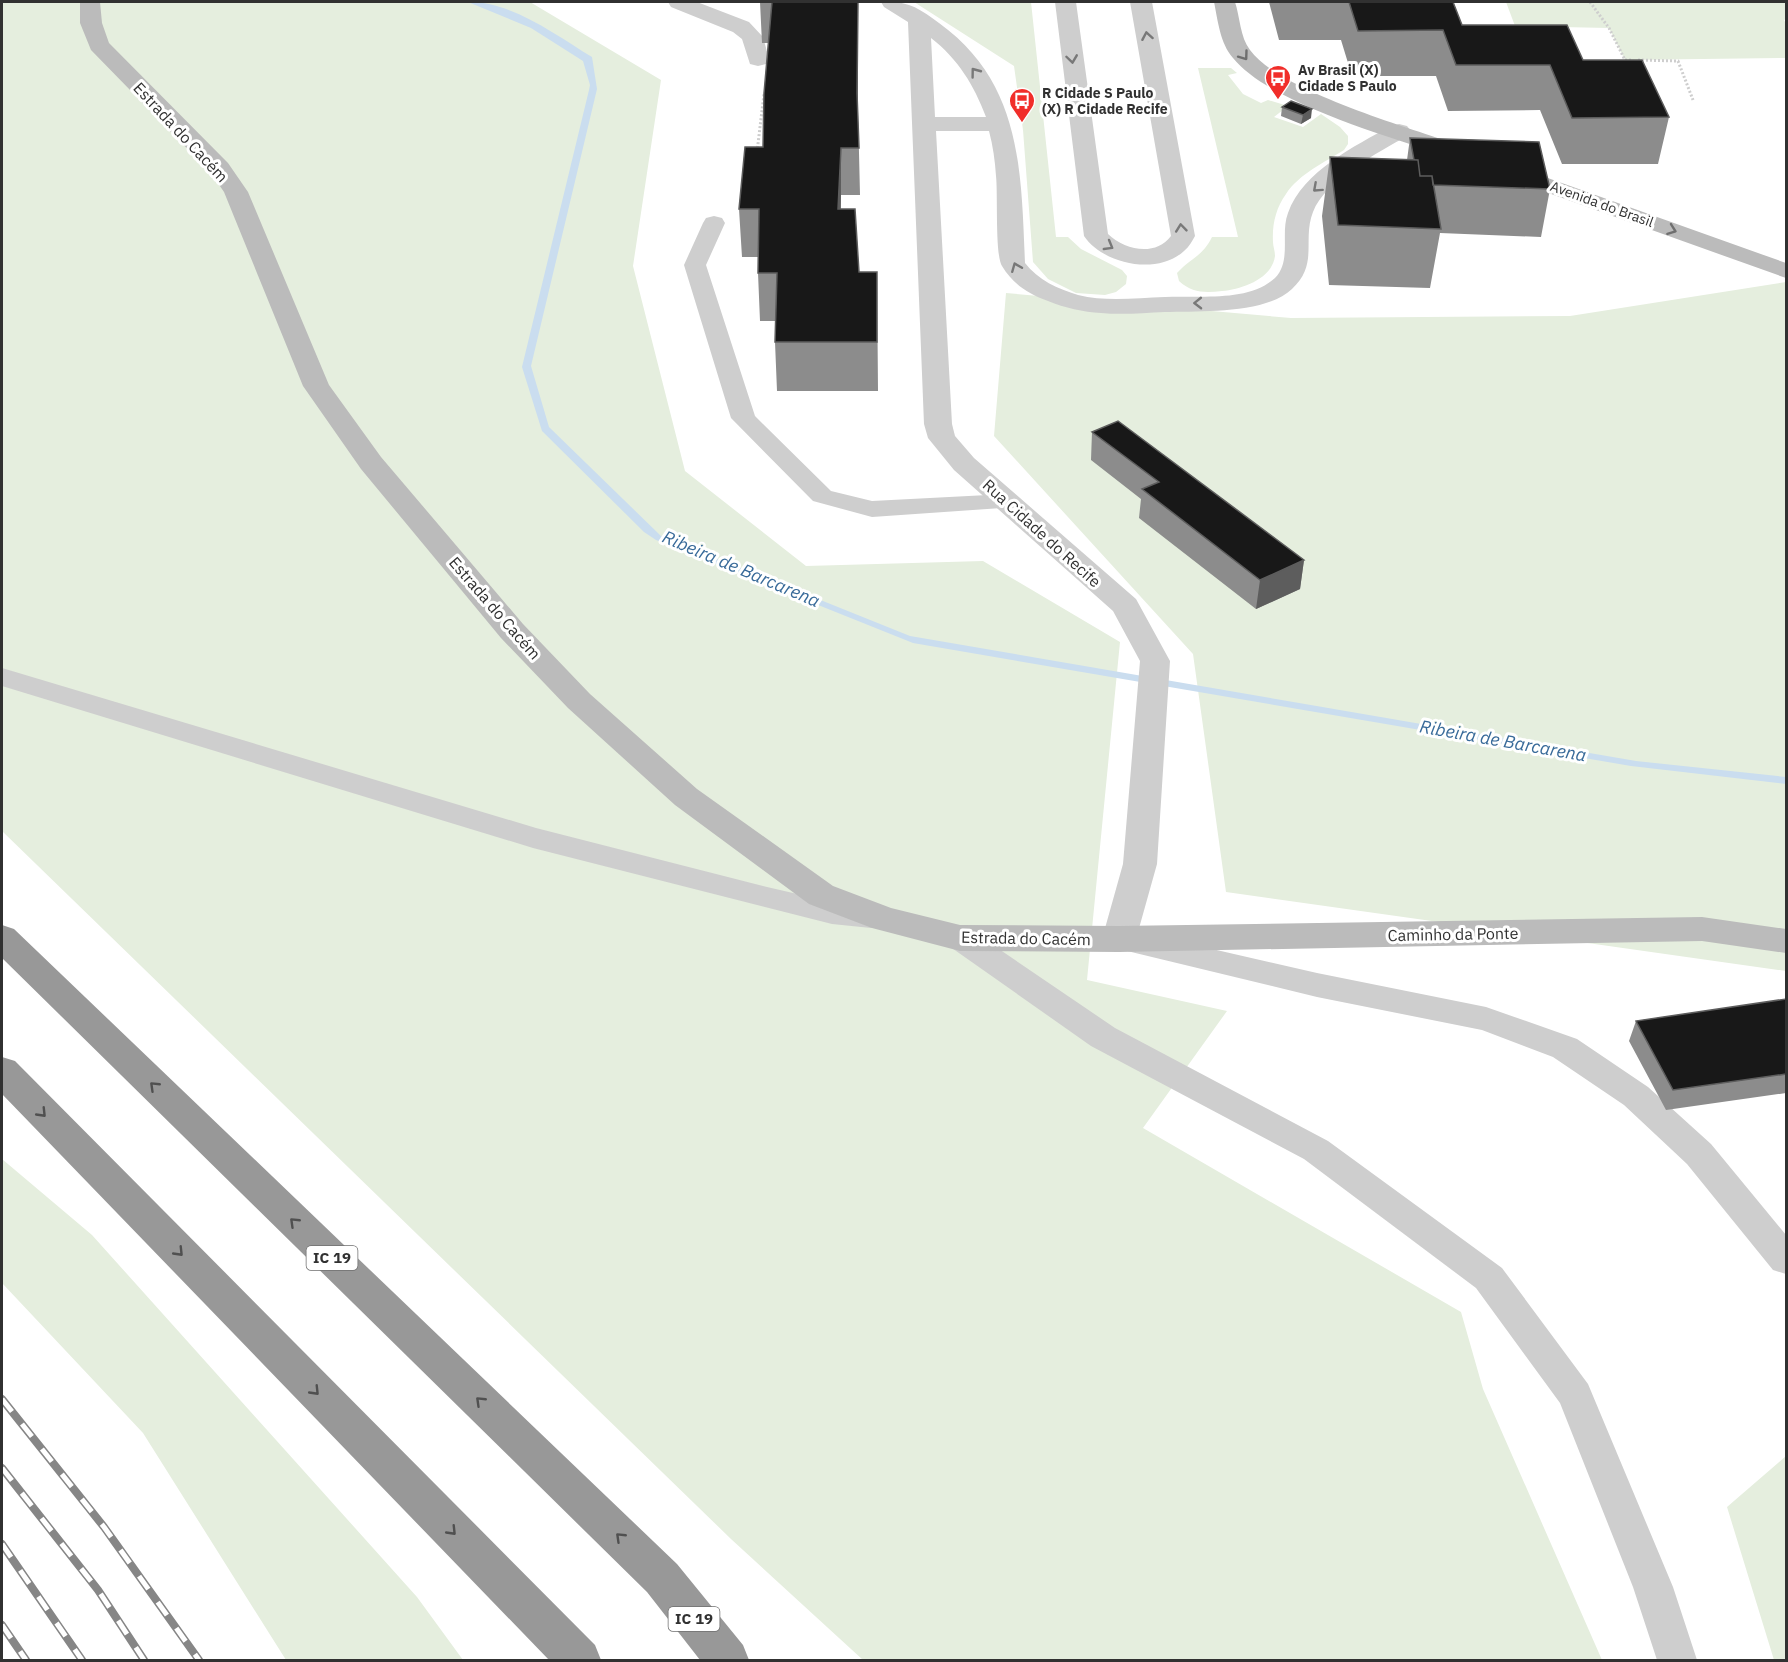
<svg xmlns="http://www.w3.org/2000/svg" width="1788" height="1662" font-family="'IBM Plex Sans',sans-serif">
<style>
.green{fill:#e5eede}
.water{fill:#caddef}
.lines{fill:none;stroke-linecap:round;stroke-linejoin:round}
.path{stroke:#cecece;stroke-width:3;stroke-dasharray:2 2;stroke-linecap:butt}
.lane{fill:#cecece;fill-rule:evenodd}
.street{fill:#cecece;fill-rule:evenodd}
.secondary{fill:#bbb;fill-rule:evenodd}
.highway{fill:#989898;fill-rule:evenodd}
.rail-casing{stroke:#868686;stroke-width:8}
.rail{stroke:#fff;stroke-width:5;stroke-dasharray:16;stroke-linecap:butt}
.wall{fill:#8c8c8c}
.shaded-wall{fill:#5d5d5d}
.building{fill:#181818;stroke:#5d5d5d;stroke-width:1.5}
.oneway{stroke:#787878}
.oneway2{stroke:#6f6f6f}
.oneway3{stroke:#505050}
.labels{text-anchor:middle;stroke-width:6;stroke-linejoin:round;paint-order:stroke}
.far-poi-label{font-size:14px;font-weight:bold;fill:#313131;stroke:#fff;text-anchor:start}
.far-street-label{font-size:14px;fill:#313131;stroke:#fff}
.shield{fill:#fff;stroke:#6f6f6f;stroke-width:1.5}
.shield-label{font-size:15px;font-weight:bold;fill:#313131}
.street-label{font-size:16px;fill:#313131;stroke:#fff}
.water-label{font-size:18px;font-style:italic;fill:#386a99;stroke:#fff}
</style>
<rect width="100%" height="100%" fill="#fff"/>
<path class="green" d="M2 2H530L661 80 633 266 685 471 806 566 983 561 1120 642 1087 980 1227 1011 1143 1128 1461 1312 1483 1389 1602 1660H863L731 1539 2 831Z
M914 2H1031L1056 237H1068L1081 249 1122 270 1127 276 1126 284 1116 292 1105 295 1076 293 1048 279 1033 262 1023 130 1014 66Z
M1506 2H1786V19L1784 20 1786 24V58L1625 60 1609 28 1515 26Z
M1198 68H1231L1237 73 1228 75 1243 94 1261 103 1268 100 1288 106 1274 117 1303 127 1321 114 1340 127 1348 136V144L1344 150C1325 162 1299 174 1286 194 1276 208 1272 224 1273 242 1273 246 1275 251 1275 256 1272 279 1242 289 1222 291 1205 293 1192 293 1179 281L1177 273C1192 257 1202 257 1212 237H1238Z
M1786 282V971L1226 892 1193 654 994 436 1006 293 1291 318 1570 316Z
M2 1159 92 1235 417 1597 463 1660H286L143 1433 2 1283Z
M1786 1456V1660H1774L1727 1507Z"/>
<path class="water" d="M468 2C511 1 556 35 592 57L597 89 531 366 549 427 661 536 910 636 1636 761 1786 777V784L1631 766 913 643 656 540 644 532 542 431 522 367 589 90 590 85 583 61 531 28Z"/>
<g class="lines">
<path class="path" d="M1590 2 1609 28 1625 60H1631
M1638 60 1678 61 1693 100
M757 152 764 94"/>
<path class="lane" d="M714 216 722 218 725 223 706 265 755 416 831 491 872 501 1007 494 1016 497 1020 502 1016 507 872 517 813 501 731 418 684 265 703 223 706 218Z
M2 668 536 828 767 887 832 902 882 909 887 917 882 925 871 928 832 924 533 848 2 686Z
M960 927 971 930 1115 1028 1328 1141 1502 1268 1588 1384 1673 1587 1697 1660H1657L1633 1587 1560 1403 1476 1288 1304 1159 1091 1046 949 946 944 938 949 930Z
M1134 931 1317 973 1486 1007 1577 1039 1648 1087 1711 1144 1786 1235V1274L1773 1270 1687 1164 1624 1105 1553 1057 1482 1030 1317 997 1123 950 1118 942 1123 934Z"/>
<path class="street" d="M668 2H697L749 22 763 37 769 59 766 64 758 66 750 64 742 39 733 32 671 7Z
M881 2C907 0 919 8 939 23 1022 83 1021 170 1025 263 1038 280 1058 289 1078 295 1106 302 1136 298 1165 297 1198 295 1248 303 1275 278 1292 261 1280 233 1288 213 1303 171 1355 146 1391 126L1399 124 1407 126 1411 131 1407 136C1379 152 1325 180 1313 212 1302 240 1319 264 1292 289 1266 314 1200 311 1165 312 1143 313 1122 315 1101 313 1083 312 1065 308 1048 301 1028 294 1013 284 1002 266 995 256 998 193 996 176 995 161 993 146 989 131H936L952 424 955 436 974 458 1136 599 1170 661 1157 864 1136 939 1131 948 1119 952 1107 948 1102 939 1123 864 1140 661 1113 611 954 470 928 438 924 424 908 22 884 7ZM931 38C958 59 974 85 986 117H935Z
M1055 2H1076L1108 234C1125 250 1155 257 1171 236L1130 2H1152L1195 236C1192 241 1189 247 1184 251 1157 276 1103 264 1084 236Z"/>
<path class="secondary" d="M80 2H100L102 23 109 43 228 163 248 192 329 385 381 457 523 624 590 694 697 789 833 886 891 908 960 925 1119 926 1702 917 1786 929V953L1702 941 1119 952 960 951 872 928 809 904 675 805 568 708 501 638 361 469 303 386 224 192 211 173 91 50 80 23Z
M1214 2H1235C1240 17 1240 37 1250 50 1280 92 1417 130 1468 148L1472 153 1468 158 1460 160 1452 158C1394 138 1270 104 1233 58 1220 43 1218 21 1214 2Z
M1506 163 1786 263V278L1498 175 1494 170 1498 165Z"/>
<path class="highway" d="M2 925 14 929 677 1564 743 1645 749 1660H700L647 1592 2 958Z
M2 1057 15 1061 595 1645 601 1660H549L2 1094Z"/>
<defs>
<path id="rail" d="M2 1399 104 1527 199 1660
M2 1468 98 1590 144 1660
M2 1544 82 1660
M2 1625 26 1660"/>
</defs>
<use href="#rail" class="rail-casing"/>
<use href="#rail" class="rail"/>
</g>
<path class="wall" d="M760 2H858V111L860 195H841V209L859 272H877L878 391H777L775 342 776 321H760L758 273V257H742L739 209 763 147 768 43H762Z
M1269 2H1453L1462 25 1583 60 1669 117 1658 164H1562L1540 110 1448 111 1436 76H1352L1341 40H1279Z
M1282 107 1311 118 1301 124 1281 116Z
M1410 138 1550 189 1541 237 1440 233 1430 288 1329 285 1322 216 1330 157 1407 160Z
M1092 432 1304 560 1300 589 1256 609 1139 518 1141 499 1091 460Z
M1786 999V1093L1666 1110 1629 1041 1636 1021Z"/>
<path class="shaded-wall" d="M858 2V43L857 139V93Z
M1312 109 1311 118 1301 124 1303 115Z
M841 148V195L839 257 838 209Z
M1304 560 1300 589 1256 609 1260 580Z"/>
<path class="building" d="M772 2H858L857 93 859 148H841L838 209H855L859 272H877V342H775L777 273H758L759 209H739L745 147H763L764 93Z
M1349 2H1453L1462 25H1567L1583 60H1642L1669 117 1572 118 1550 65H1456L1443 30 1358 31Z
M1291 101 1312 109 1303 115 1282 107Z
M1410 138 1539 142 1550 189 1433 185 1432 176H1420L1418 160H1414Z
M1330 157 1418 160 1420 176H1432L1441 229 1338 225Z
M1118 421 1304 560 1260 580 1142 489 1159 482 1092 432Z
M1786 999V1074L1673 1090 1636 1021Z"/>
<defs><path id="oneway-chevron" d="M-2-3.5L2.5 0L-2 3.5" fill="none" stroke-width="1.6" stroke-linecap="round" stroke-linejoin="round" transform="scale(1.5)"/></defs>
<g class="oneway">
<use href="#oneway-chevron" transform="translate(1147 36) rotate(-100)"/>
<use href="#oneway-chevron" transform="translate(1072 59) rotate(82)"/>
<use href="#oneway-chevron" transform="translate(975 72) rotate(-127)"/>
<use href="#oneway-chevron" transform="translate(1317 188) rotate(138)"/>
<use href="#oneway-chevron" transform="translate(1181 228) rotate(-96)"/>
<use href="#oneway-chevron" transform="translate(1109 246) rotate(30)"/>
<use href="#oneway-chevron" transform="translate(1016 267) rotate(-112)"/>
<use href="#oneway-chevron" transform="translate(1198 303) rotate(179)"/>
</g>
<g class="oneway2">
<use href="#oneway-chevron" transform="translate(1244 56) rotate(54)"/>
<use href="#oneway-chevron" transform="translate(1672 230) rotate(20)"/>
</g>
<g class="oneway3">
<use href="#oneway-chevron" transform="translate(154 1086) rotate(-136)"/>
<use href="#oneway-chevron" transform="translate(42 1113) rotate(46)"/>
<use href="#oneway-chevron" transform="translate(294 1222) rotate(-136)"/>
<use href="#oneway-chevron" transform="translate(179 1252) rotate(46)"/>
<use href="#oneway-chevron" transform="translate(315 1391) rotate(46)"/>
<use href="#oneway-chevron" transform="translate(480 1401) rotate(-136)"/>
<use href="#oneway-chevron" transform="translate(452 1531) rotate(46)"/>
<use href="#oneway-chevron" transform="translate(620 1537) rotate(-136)"/>
</g>
<defs>
<symbol id="bus-pin" viewBox="-11 -11 22 30"><path d="M0 17L-7.5 6A9.5 9.5 0 1 1 7.5 6Z" fill="#f12e2a" stroke="#fff"/><path d="M-5-6H5V4H4V6H2V4H-2V6H-4V4H-5ZM-3.5-4V0h7V-4ZM-3.5 1.2v1.5H-2V1.2ZM2 1.2v1.5H3.5V1.2Z" fill="#fff"/></symbol>
</defs>
<g fill-rule="evenodd">
<use href="#bus-pin" x="1263" y="63" width="30" height="40"/>
<use href="#bus-pin" x="1007" y="86" width="30" height="40"/>
</g>
<g class="labels">
<g class="far-poi-label">
<text x="1298" y="75">Av Brasil (X)<tspan x="1298" dy="16">Cidade S Paulo</tspan></text>
<text x="1042" y="98">R Cidade S Paulo<tspan x="1042" dy="16">(X) R Cidade Recife</tspan></text>
</g>
<g class="far-street-label">
<text transform="translate(1602 204) rotate(20)" y="5">Avenida do Brasil</text>
</g>
<g class="shield">
<rect x="306.5" y="1246" width="51" height="24" rx="4.5"/>
<rect x="668.5" y="1607" width="51" height="24" rx="4.5"/>
</g>
<g class="shield-label">
<text x="332" y="1263">IC 19</text>
<text x="694" y="1624">IC 19</text>
</g>
<g class="street-label">
<text transform="translate(181 132) rotate(47)" y="6">Estrada do Cacém</text>
<text transform="translate(1042 533) rotate(42)" y="6">Rua Cidade do Recife</text>
<text transform="translate(495 608) rotate(49)" y="6">Estrada do Cacém</text>
<text transform="translate(1453 934) rotate(-1)" y="6">Caminho da Ponte</text>
<text transform="translate(1026 938) rotate(1)" y="6">Estrada do Cacém</text>
</g>
<g class="water-label">
<text transform="translate(741 569) rotate(23)" y="6">Ribeira de Barcarena</text>
<text transform="translate(1503 741) rotate(10)" y="6">Ribeira de Barcarena</text>
</g>
</g>
<rect width="1788" height="1662" fill="none" stroke="#313131" stroke-width="6"/>
</svg>
